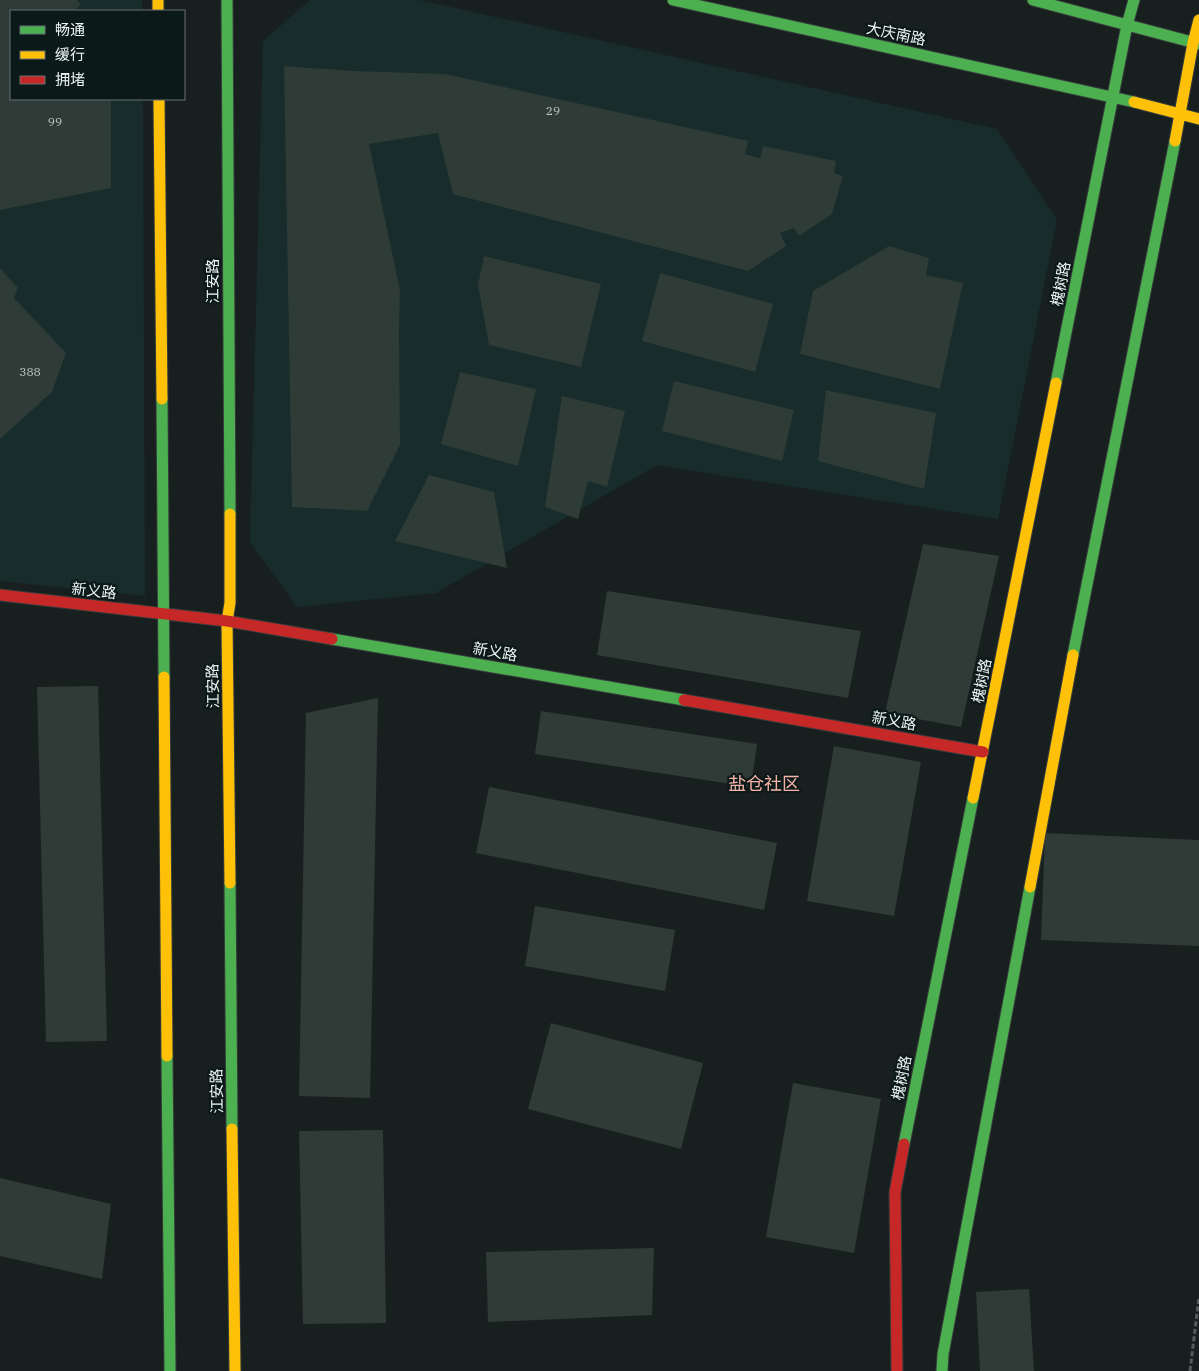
<svg xmlns="http://www.w3.org/2000/svg" width="1199" height="1371" font-family="'IBM Plex Serif','Noto Sans SC',serif">
<style>
.built{fill:#172c2b}
.building{fill:#2e3b36}
.lines{fill:none;stroke-linecap:round;stroke-linejoin:round}
.fast-casing{stroke:#363c3b;stroke-width:13}
.slow-casing{stroke:#363c3b;stroke-width:13}
.jam-casing{stroke:#363c3b;stroke-width:13}
.path{stroke:#555b5a;stroke-width:3;stroke-dasharray:5 2.5;stroke-linecap:butt}
.fast{stroke:#4caf50;stroke-width:11}
.slow{stroke:#ffc107;stroke-width:11}
.jam{stroke:#c62828;stroke-width:11}
.labels{text-anchor:middle;stroke-width:4.5;stroke-linejoin:round;paint-order:stroke}
.number-label{font-size:12px;fill:#bdc7c5}
.street-label{font-size:15px;fill:#edf6f5;stroke:#0c1919}
.quarter-label{font-size:18px;fill:#f6b3a7;stroke:#0c1919}
</style>
<rect width="100%" height="100%" fill="#18201f"/>
<path class="built" d="M0 0H142V11H11V99H143L145 596 0 581Z
M310 0H419L997 129 1057 220 998 519 657 465 436 593 297 607 250 542 263 41Z"/>
<path class="building" d="M0 0H77L81 5 73 11H11V99H111V188L0 210Z
M284 66 354 71 445 74 748 141 745 154 760 158 763 146 836 161 834 173 843 176 832 214 799 236 794 228 780 233 786 246 748 271 453 194 438 133 369 144 400 290 399 330 400 445 367 511 292 507Z
M889 246 929 258 926 275 963 283 940 389 800 354 813 291Z
M484 256 601 284 581 367 489 345 478 285Z
M0 268 18 288 14 298 66 353 52 392 0 439Z
M660 273 773 304 755 372 642 341Z
M460 372 536 389 518 466 441 444Z
M674 381 794 410 782 461 662 431Z
M826 390 936 413 924 489 818 461Z
M562 396 625 411 607 487 588 481 578 519 545 507Z
M429 475 494 492 507 568 395 541Z
M923 544 999 556 961 727 885 713Z
M607 591 861 631 848 698 597 655Z
M98 686 107 1041 46 1042 37 687Z
M378 698 370 1098 299 1096 306 713Z
M541 711 757 744 751 787 535 754Z
M834 746 921 762 894 916 807 901Z
M489 787 777 843 764 910 476 853Z
M1045 833 1199 840V946L1041 940Z
M535 906 675 930 665 991 525 966Z
M551 1023 703 1063 681 1149 528 1109Z
M793 1083 881 1099 854 1253 766 1237Z
M383 1130 386 1323 303 1324 299 1131Z
M0 1178 111 1204 102 1279 0 1256Z
M654 1248 652 1315 488 1322 486 1252Z
M1029 1289 1034 1371H980L976 1292Z"/>
<g class="lines">
<defs>
<path id="fast" d="M227 0 230 514
M673 0 1134 102
M1033 0 1199 44
M1056 383 1127 25 1134 0
M162 399 164 677
M332 639 684 700
M1073 655 1175 141
M230 883 232 1129
M167 1056 170 1371
M904 1144 973 798
M942 1371 943 1354 1030 887"/>
<path id="slow" d="M158 0V11
M159 99 162 399
M1134 102 1199 119
M1175 141 1193 43 1199 20
M230 514V603L227 621 230 883
M164 677 167 1056
M973 798 1056 383
M1030 887 1073 655
M232 1129 235 1371"/>
<path id="jam" d="M0 595 227 621 332 639
M684 700 983 752
M897 1371 895 1192 904 1144"/>
</defs>
<use href="#fast" class="fast-casing"/>
<use href="#slow" class="slow-casing"/>
<use href="#jam" class="jam-casing"/>
<path class="path" d="M1190 1371 1199 1297"/>
<use href="#fast" class="fast"/>
<use href="#slow" class="slow"/>
<use href="#jam" class="jam"/>
</g>
<g class="labels">
<g class="number-label">
<text x="553" y="115">29</text>
<text x="55" y="126">99</text>
<text x="30" y="376">388</text>
</g>
<g class="street-label">
<text transform="translate(896 34) rotate(12)" y="5">大庆南路</text>
<text transform="translate(213 281) rotate(-90)" y="5">江安路</text>
<text transform="translate(1061 284) rotate(-79)" y="5">槐树路</text>
<text transform="translate(94 591) rotate(6)" y="5">新义路</text>
<text transform="translate(495 652) rotate(10)" y="5">新义路</text>
<text transform="translate(982 681) rotate(-79)" y="5">槐树路</text>
<text transform="translate(213 686) rotate(-91)" y="5">江安路</text>
<text transform="translate(894 721) rotate(10)" y="5">新义路</text>
<text transform="translate(902 1078) rotate(-79)" y="5">槐树路</text>
<text transform="translate(217 1091) rotate(-91)" y="5">江安路</text>
</g>
<g class="quarter-label">
<text x="764" y="790">盐仓社区</text>
</g>
</g>
<rect x="10" y="10" width="175" height="90" fill="#0c1919" stroke="#667171"/>
<rect x="20" y="26" width="25" height="8" fill="#4caf50" stroke="#667171"/>
<text x="55" y="35" font-size="15" fill="#edf6f5">畅通</text>
<rect x="20" y="51" width="25" height="8" fill="#ffc107" stroke="#667171"/>
<text x="55" y="60" font-size="15" fill="#edf6f5">缓行</text>
<rect x="20" y="76" width="25" height="8" fill="#c62828" stroke="#667171"/>
<text x="55" y="85" font-size="15" fill="#edf6f5">拥堵</text>
</svg>
